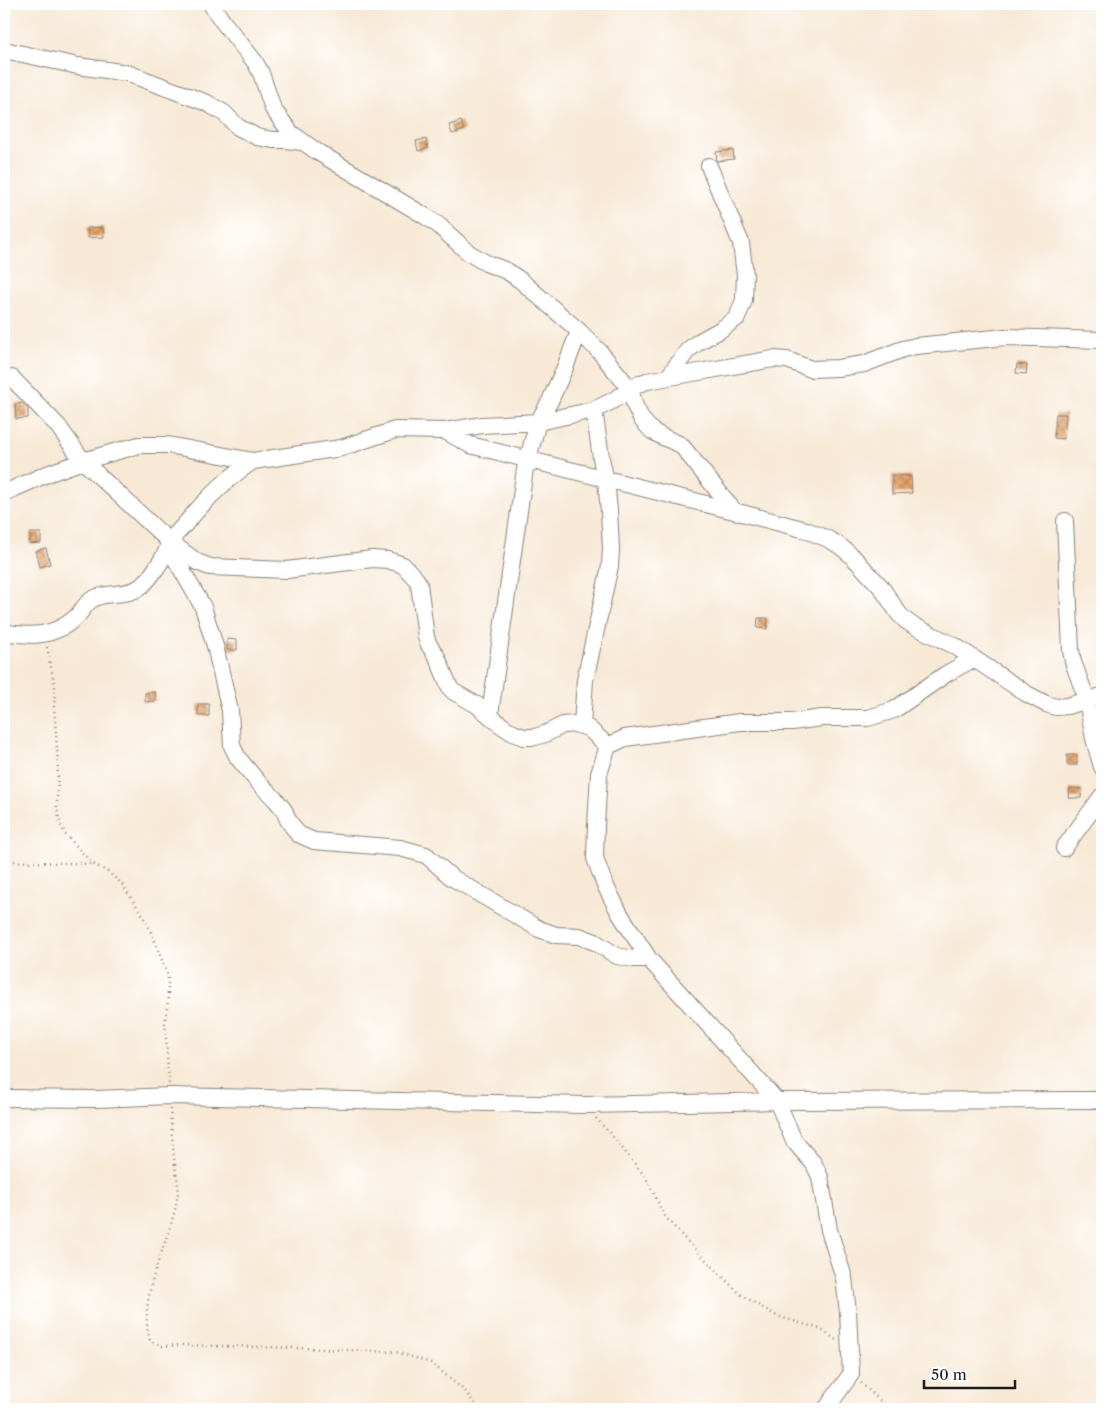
<svg xmlns="http://www.w3.org/2000/svg" width="1106" height="1413" font-family="'Libre Caslon Text',serif">
<style>
.building{fill:url(#building-cross-hatch)}
.lines{fill:none;stroke-linecap:round;stroke-linejoin:round}
.minor-casing{stroke:#8a8279;stroke-width:18}
.path{stroke:#8a8279;stroke-width:2.5;stroke-dasharray:1 4;stroke-linecap:butt}
.minor{stroke:#fff;stroke-width:16}
</style>
<defs>
<pattern id="building-cross-hatch" width="8" height="8" patternUnits="userSpaceOnUse" patternTransform="scale(1.25)"><rect width="8" height="8" fill="#e5a368"/><path d="M0 0l8 8M0 8l8-8" fill="none" stroke="#b98455"/></pattern>
</defs>
<rect width="100%" height="100%" fill="#fff"/>
<filter id="ink" filterUnits="userSpaceOnUse"><feTurbulence type="fractalNoise" baseFrequency=".02" numOctaves="2"/><feDisplacementMap in="SourceGraphic" scale="10" xChannelSelector="R" yChannelSelector="G"/><feConvolveMatrix kernelMatrix="1 2 1 2 8 2 1 2 1" color-interpolation-filters="sRGB"/></filter>
<filter id="wash" filterUnits="userSpaceOnUse"><feTurbulence type="fractalNoise" baseFrequency=".0096" numOctaves="4" result="noise"/><feDisplacementMap in="SourceGraphic" scale="20" xChannelSelector="R" yChannelSelector="G"/><feGaussianBlur stdDeviation="1.12" result="paint"/><feColorMatrix in="noise" values="0 0 0 0 0 0 0 0 0 0 0 0 0 0 0 0 0 1.4 0 .05"/><feComposite in="paint" operator="in"/></filter>
<g filter="url(#wash)">
<rect width="100%" height="100%" fill="#f7e9d6"/>
<g id="blocks">
<path class="building" d="M461 121 464 130 452 134 449 125Z
M426 139 428 148 418 151 416 141Z
M733 150 734 159 717 161 716 152Z
M103 227 104 237 88 238 87 228Z
M1017 364 1027 365 1026 374 1016 373Z
M22 403 28 409V418L16 419 15 404Z
M1056 414H1066L1064 439 1054 438Z
M892 475 911 476 912 493 892 494Z
M30 533H41V543L30 544Z
M46 548 50 564 40 567 36 551Z
M758 618H768L767 629 757 628Z
M227 639 237 640V650H227Z
M155 692 156 701 145 702V693Z
M198 704H209V716H198Z
M1067 755H1077V765H1067Z
M1070 788 1082 789 1081 798H1069Z"/>
</g>
</g>
<g filter="url(#ink)">
<use href="#blocks" fill-opacity="0" stroke="#8a8279" stroke-width="1"/>
<g class="lines">
<defs>
<path id="minor" d="M211 4 223 22 255 62 261 73 273 109 291 133 316 151 425 216 437 224 469 253 486 263 507 271 520 280 579 331 600 352 630 389 635 406 642 420 652 431 663 437 681 445 734 511
M4 50 78 66 127 73 207 103 224 113 238 127 257 137 273 140H286L302 142
M668 377 688 350 700 341 720 330 737 318 744 300 745 275 741 243 709 166
M12 378 58 426 83 461 170 542 197 562 210 567 287 570 372 559 388 560 403 565 416 579 419 584 426 637 429 645 437 657 450 688 454 692 477 705 501 725 513 733 524 737H535L545 734 563 725 575 724 588 728 608 746
M445 431 470 445 734 511 806 530 828 539 840 546 853 557 881 587 899 614 905 620 912 625 955 646 1027 694 1046 704 1056 707 1067 706 1102 696
M4 493 47 474 83 461 139 445H168L253 461 341 448 395 430 445 431 482 425 538 422 594 410 612 401 639 384 647 381 773 359 787 360 811 369 838 368 864 364 903 349 916 346 1005 337 1102 340
M1065 521 1071 650 1073 662 1087 700 1094 739 1102 767
M168 546 203 607 215 646 230 711 232 746 238 758 258 782 275 799 284 810 288 820 298 834 314 841 400 848 426 855 451 877 539 929 556 935 579 936 595 942 617 956 634 959H649
M4 632C31 637 54 637 75 618 82 612 85 603 93 599 106 591 127 597 140 587 148 582 163 559 167 550 168 548 168 545 169 543 173 536 181 529 186 523 206 499 227 478 253 461
M490 714 525 469 538 422 550 401 566 365 579 331
M582 725 585 680 610 566 611 548 609 511 606 480 602 464 594 410
M1064 848 1102 796
M4 1098 96 1099 170 1096 585 1105 777 1101 1102 1100
M826 1409 851 1374 848 1312 844 1278 829 1230 820 1177 814 1164 794 1141 777 1101 649 959 620 914 604 883 595 858 596 825 599 774 608 746 625 738 740 722H792L822 718H868L894 710 946 674 973 659"/>
</defs>
<use href="#minor" class="minor-casing"/>
<path class="path" d="M47 647 55 687 54 706 58 763 57 808 60 824 66 835 93 864
M4 861 93 864 107 871 121 883 142 914 153 936 168 976V999L165 1022 169 1084
M170 1109C171 1128 173 1147 175 1166 176 1175 179 1184 178 1193 172 1241 136 1293 150 1341L162 1346 182 1345 299 1348 396 1352 431 1363 464 1390 479 1409
M596 1118 614 1138 646 1178 666 1218 688 1242 740 1294 777 1316 820 1329 836 1340
M861 1383 889 1409"/>
<use href="#minor" class="minor"/>
</g>
</g>
<rect width="1106" height="1413" fill="none" stroke="#fff" stroke-width="20"/>
<path d="M924 1380v8h91v-8" fill="none" stroke="#1c1c1c" stroke-width="2.5"/>
<text x="931" y="1380" font-size="15" fill="#1c1c1c" stroke="#ffffff" stroke-width="4" paint-order="stroke">50 m</text>
</svg>
